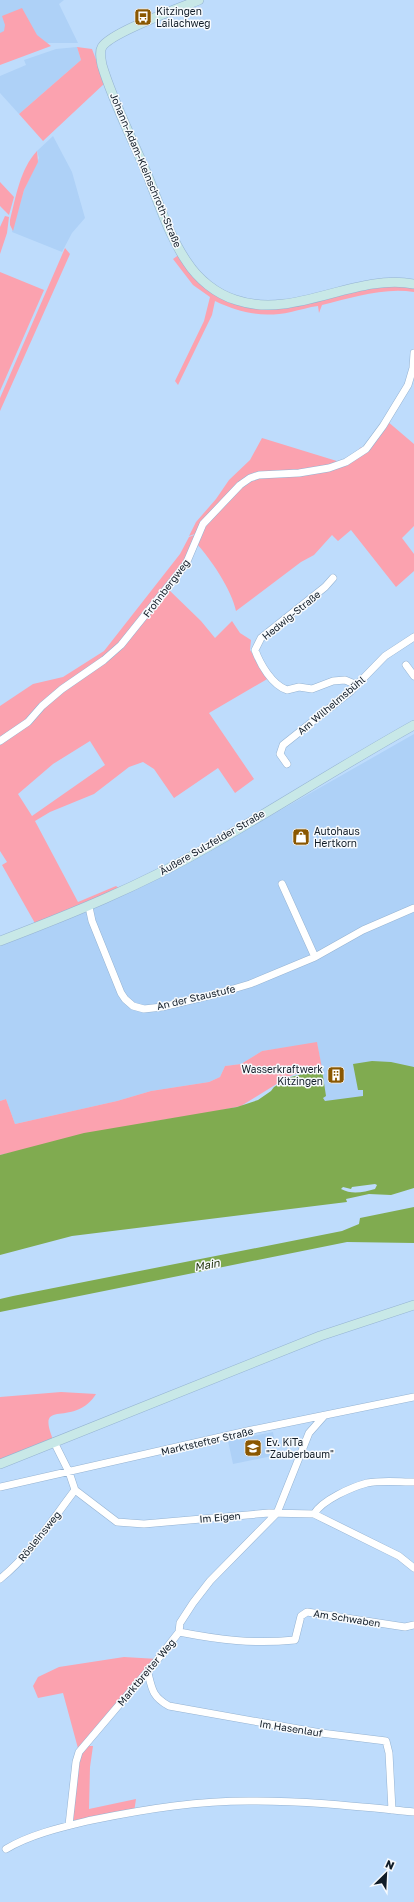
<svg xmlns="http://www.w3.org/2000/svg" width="414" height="1902" font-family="'Golos Text',sans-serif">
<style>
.built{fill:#aed1f7}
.green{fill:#fba2af;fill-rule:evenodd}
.water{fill:#80ab50;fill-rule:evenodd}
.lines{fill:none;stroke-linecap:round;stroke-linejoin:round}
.street-casing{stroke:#95b3d2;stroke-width:8}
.secondary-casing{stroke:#95b3d2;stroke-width:10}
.street{stroke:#fff;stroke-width:7}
.secondary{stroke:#c8e8e7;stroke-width:9}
.labels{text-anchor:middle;stroke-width:3;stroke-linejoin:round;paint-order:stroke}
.poi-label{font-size:10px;fill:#111c27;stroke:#f7fafd;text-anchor:start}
.street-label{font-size:10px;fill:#111c27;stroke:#f7fafd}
.water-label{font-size:11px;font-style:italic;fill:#22330d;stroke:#f7fafd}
</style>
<rect width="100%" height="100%" fill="#bedcfc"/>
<path class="built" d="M0 0H64L59 4 78 43H0Z
M77 47 81 60 19 114 0 93V76L26 65 24 60 56 49Z
M53 136 72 172 85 218 72 233 62 252 12 232 24 190 39 158 37 151Z
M414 734V1089L322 1103V1070L317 1043 262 1051 241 1064 225 1066 220 1077 209 1082 151 1091 117 1101 15 1124 6 1099 0 1101V945L50 927 244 831Z
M273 1432 277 1455 233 1464 228 1441Z"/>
<path class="green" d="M22 8 37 35 51 46 0 65V33L4 31 5 25 2 16Z
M77 47 92 49 105 83 43 141 19 114 81 60Z
M37 151 38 162 24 190 13 231 10 225V220C16 197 20 169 37 151Z
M0 182 14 197 9 215 0 206Z
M5 216 9 217 7 233 0 254V227Z
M65 248 70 254 0 411V398Z
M180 254 203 283 257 307 378 285 414 286V292C384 287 351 298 322 305L319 313 318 306C309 307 300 310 291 312 263 318 240 313 215 301L212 315 178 385 175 381 204 321 210 297 193 285 173 259Z
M0 272 44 290 0 391Z
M387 421 414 444V526L402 538 414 554V571L396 587 351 530 338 541 332 535 314 555 301 562 236 611C232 590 210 558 196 543L204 524 226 501 204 522 198 533 189 536 196 522 216 499 229 480 250 460 262 438 340 462 354 455 361 447 362 449 365 448 353 458 339 465 286 474C295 474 305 473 314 471 351 466 367 451 387 421Z
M197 534 189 558 167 588 201 621 215 638 232 621 240 633 251 640 250 650 269 678 209 713 254 779 235 793 218 768 174 798 154 769 143 762 129 767 94 794 50 812 35 821 78 902 116 886 121 890 36 925 2 865 7 862 0 851V706L33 684 63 677 104 651 180 554 189 537ZM90 741 105 765 32 816 18 794 53 764Z
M317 1042 322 1068 303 1071 288 1077 241 1106 208 1113 156 1121 0 1155V1101L6 1099 15 1124 117 1101 151 1091 209 1082 220 1077 225 1066 241 1064 262 1051Z
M61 1392 96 1394C92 1401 85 1407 77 1410 57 1418 39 1406 54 1442L0 1464V1397Z
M124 1657 158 1659 85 1746H93L90 1767 89 1809 136 1799 134 1812 69 1825 79 1752 63 1693 38 1698 33 1686 38 1677 59 1667Z"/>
<path class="water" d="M372 1061 391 1062 414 1067V1188L391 1195 369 1194 346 1199 347 1202 72 1236 0 1255V1155L84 1133 237 1107 258 1100 271 1091 274 1087 291 1077 319 1070H322L326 1096 323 1098 325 1101 363 1096V1090H358L353 1064ZM375 1184 377 1185 375 1189C364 1192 352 1195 341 1189L343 1187 351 1189 352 1187Z
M414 1207V1243L347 1242 0 1312V1299L13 1296 342 1231 359 1224 360 1218Z"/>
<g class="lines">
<defs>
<path id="street" d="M333 578 325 587 261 638 255 650C260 664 272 685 287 690L299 687 312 689 333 681 345 680 357 685
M406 665 414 676
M0 741 28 722 42 706 62 689 104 660 121 645 186 564 203 524 240 485 250 478 259 475 299 473 329 468 346 462 366 449 383 426 408 385 413 368 414 353
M287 764 280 754 283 745 351 691 385 656 414 637
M282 884 315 957
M89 907 92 921 121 993 125 999 133 1006 144 1009 162 1007 216 994 250 984 315 957 363 930 414 908
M54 1442 69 1472 75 1490 117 1522 144 1524 269 1513 314 1514 399 1556 414 1568
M0 1487 247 1431 414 1397
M314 1514C322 1500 352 1487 367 1483 382 1480 399 1482 414 1482
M0 1579C30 1555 52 1520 75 1490
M179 1632C220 1640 252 1644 295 1640L301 1616 307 1612 405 1627 414 1625
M148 1673C152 1690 153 1697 169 1706L321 1733 386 1741 389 1753 392 1810
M69 1825 76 1762 79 1752 158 1659 179 1632 180 1623 193 1603 210 1581 277 1513 309 1433 324 1416
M6 1849C31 1834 63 1827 92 1820 146 1809 201 1800 257 1801 309 1801 362 1807 414 1812"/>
<path id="secondary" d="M199 0C180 8 111 32 102 47 99 52 101 59 102 65 113 102 132 138 147 174 159 203 169 236 187 262 198 279 216 294 236 300 295 320 354 273 414 284
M0 941C71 914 140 886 206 848 276 808 344 764 414 725
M0 1464 320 1336 414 1305"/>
</defs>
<use href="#street" class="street-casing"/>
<use href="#secondary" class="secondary-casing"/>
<use href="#street" class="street"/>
<use href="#secondary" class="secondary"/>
</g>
<defs>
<symbol id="bus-square" viewBox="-11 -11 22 22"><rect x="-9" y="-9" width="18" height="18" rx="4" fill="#8a5701" stroke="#f7fafd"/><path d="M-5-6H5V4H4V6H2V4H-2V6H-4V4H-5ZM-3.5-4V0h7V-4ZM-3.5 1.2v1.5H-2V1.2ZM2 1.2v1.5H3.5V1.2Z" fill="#fff"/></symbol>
<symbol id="shop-square" viewBox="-11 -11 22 22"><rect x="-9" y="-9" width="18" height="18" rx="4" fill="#8a5701" stroke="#f7fafd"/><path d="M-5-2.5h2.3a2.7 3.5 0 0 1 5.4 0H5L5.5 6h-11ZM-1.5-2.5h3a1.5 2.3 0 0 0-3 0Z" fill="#fff"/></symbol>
<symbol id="building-square" viewBox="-11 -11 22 22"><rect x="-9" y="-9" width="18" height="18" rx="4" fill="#8a5701" stroke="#f7fafd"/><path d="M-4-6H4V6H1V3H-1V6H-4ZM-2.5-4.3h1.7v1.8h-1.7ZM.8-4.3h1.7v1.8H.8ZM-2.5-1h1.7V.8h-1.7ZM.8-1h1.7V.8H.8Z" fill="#fff"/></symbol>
<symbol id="school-square" viewBox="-11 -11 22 22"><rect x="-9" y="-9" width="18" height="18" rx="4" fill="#8a5701" stroke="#f7fafd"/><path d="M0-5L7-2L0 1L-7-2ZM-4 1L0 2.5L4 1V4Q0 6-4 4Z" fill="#fff"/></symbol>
</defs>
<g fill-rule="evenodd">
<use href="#bus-square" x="133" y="7" width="20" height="20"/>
<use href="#shop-square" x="291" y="827" width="20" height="20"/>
<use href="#building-square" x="326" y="1065" width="20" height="20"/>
<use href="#school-square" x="243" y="1438" width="20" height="20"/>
</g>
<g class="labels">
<g class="poi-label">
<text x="156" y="15">Kitzingen<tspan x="156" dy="12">Lailachweg</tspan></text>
<text x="314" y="835">Autohaus<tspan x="314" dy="12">Hertkorn</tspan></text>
<text x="323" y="1073" text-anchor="end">Wasserkraftwerk<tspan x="323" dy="12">Kitzingen</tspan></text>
<text x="266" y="1446">Ev. KiTa<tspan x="266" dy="12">"Zauberbaum"</tspan></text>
</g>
<g class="street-label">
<text transform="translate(146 170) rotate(67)" y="4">Johann-Adam-Kleinschroth-Straße</text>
<text transform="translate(166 588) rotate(-53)" y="4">Frohnbergweg</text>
<text transform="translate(291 615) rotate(-39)" y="4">Hedwig-Straße</text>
<text transform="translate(331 705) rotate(-40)" y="4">Am Wilhelmsbühl</text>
<text transform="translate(212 842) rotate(-30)" y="4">Äußere Sulzfelder Straße</text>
<text transform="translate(196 997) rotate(-13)" y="4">An der Staustufe</text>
<text transform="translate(207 1441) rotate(-13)" y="4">Marktstefter Straße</text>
<text transform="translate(220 1517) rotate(-5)" y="4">Im Eigen</text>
<text transform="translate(39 1536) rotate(-51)" y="4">Rösleinsweg</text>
<text transform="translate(347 1618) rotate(9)" y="4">Am Schwaben</text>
<text transform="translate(146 1672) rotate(-50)" y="4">Marktbreiter Weg</text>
<text transform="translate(291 1728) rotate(9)" y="4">Im Hasenlauf</text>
</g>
<g class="water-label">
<text transform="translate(207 1265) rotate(-11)" y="4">Main</text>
</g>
</g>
<g transform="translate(386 1874) rotate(24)" stroke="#f7fafd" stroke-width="3" paint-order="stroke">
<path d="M0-3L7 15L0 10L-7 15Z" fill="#111c27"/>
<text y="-6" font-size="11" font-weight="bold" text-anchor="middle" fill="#111c27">N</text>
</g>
</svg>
